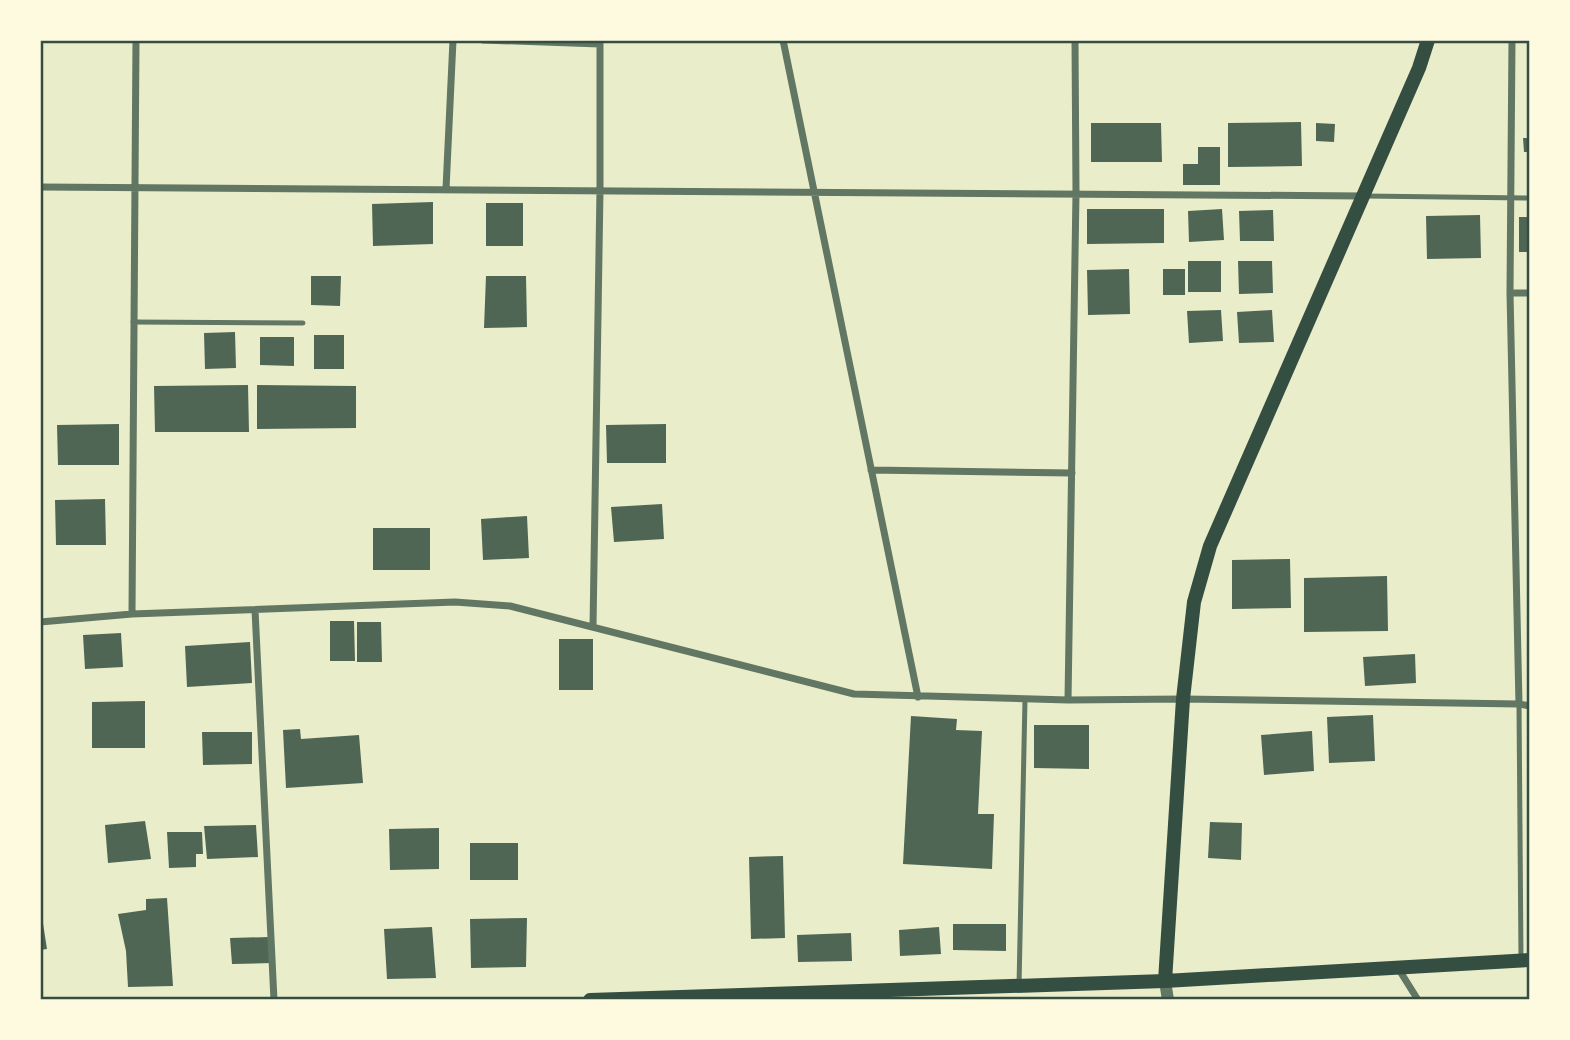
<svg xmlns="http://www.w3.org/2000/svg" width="1570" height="1040" font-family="'Roboto Condensed',sans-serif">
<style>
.building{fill:#4f6655}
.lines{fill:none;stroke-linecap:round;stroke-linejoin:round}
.service{stroke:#617663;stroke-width:5}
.minor{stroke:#617663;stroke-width:7}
.tertiary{stroke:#617663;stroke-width:12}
.secondary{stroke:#344e41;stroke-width:14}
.neatline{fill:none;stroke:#344e41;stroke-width:2.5}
</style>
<rect width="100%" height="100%" fill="#e9edc9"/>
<path class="building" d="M1301 122 1302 166 1228 167V123Z
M1091 123H1161L1162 162H1091Z
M1316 123 1335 124 1334 142 1316 141Z
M1523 138H1530V152H1524Z
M1198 147H1220V185H1183V164H1198Z
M433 202V244L373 246 372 204Z
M486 203H523V246H486Z
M1087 209H1164V243L1087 244Z
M1222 209 1224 240 1189 242 1188 211Z
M1273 210 1274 241H1240L1239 211Z
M1480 215 1481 258 1427 259 1426 216Z
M1519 217H1530V252H1519Z
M1188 261H1221V292H1188Z
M1238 261H1272L1273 293 1239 294Z
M1129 269 1130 314 1088 315 1087 270Z
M1163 269H1185V295H1163Z
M311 276H341L340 306 311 305Z
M486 276H526L527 327 484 328Z
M1221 310 1223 341 1189 343 1187 311Z
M1272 310 1274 342 1239 343 1237 312Z
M235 332 236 368 205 369 204 333Z
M314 335H344V369H314Z
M260 337H294V366L260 365Z
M248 385 249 432H155L154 386Z
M257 385 356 386V428L257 429Z
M119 424V465H58L57 425Z
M666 424V463H607L606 425Z
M105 499 106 545H56L55 500Z
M662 504 664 539 614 542 611 507Z
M527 516 529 558 483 560 481 519Z
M373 528H430V570H373Z
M1290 559 1291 608 1232 609V560Z
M1387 576 1388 631 1304 632V578Z
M330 621H354L355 661H330Z
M357 622H381L382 662H357Z
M121 633 123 667 85 669 83 635Z
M559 639H593V690H559Z
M250 642 252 683 187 687 185 646Z
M1415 654 1416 683 1365 686 1363 657Z
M145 701V748H92V702Z
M1373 715 1375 761 1329 763 1327 717Z
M911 716 957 719 956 730 982 731 978 814H994L992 869 903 864Z
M1034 725H1089V769L1034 768Z
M300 729 301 739 359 735 363 783 286 788 283 730Z
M1312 731 1314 771 1264 775 1261 735Z
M202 732H252V764L203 765Z
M145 821 151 859 108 863 105 825Z
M1210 822 1242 823 1241 860 1208 858Z
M256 825 258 857 207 859 204 826Z
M439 828V869L390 870 389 829Z
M167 832H202L203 854H196V867L169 868Z
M470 843H518V880H470Z
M783 856 785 938 751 939 749 857Z
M167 898 173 986 128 987 126 951 118 914 146 910V899Z
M40 904 47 949 40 950Z
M527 918 526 967 471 968 470 919Z
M953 924H1006V951L953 950Z
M432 927 436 978 387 979 384 929Z
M939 927 941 954 900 956 899 930Z
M851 933 852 961 798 962 797 935Z
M269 937 272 963 232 964 230 938Z"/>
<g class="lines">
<path class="service" d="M1364 196 1530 198
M133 322 303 323
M1519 704 1521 959
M1019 986 1025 699"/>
<path class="minor" d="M483 40 600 44
M783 40 918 697
M1512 40 1510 293 1519 704
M40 187 1363 196
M446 189 453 40
M1510 293H1530
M871 470 1072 473
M255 610 274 1000
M132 614 136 40
M40 622 132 614 455 602 510 606 854 694 1068 700 1183 699 1519 704 1530 706
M593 627 600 190V40
M1068 700 1076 193 1075 40
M1398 968 1418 1000"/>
<path class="tertiary" d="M1165 981 1168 1000"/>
<path class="secondary" d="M1165 981 1183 699 1194 602 1210 546 1419 68 1428 40
M590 1000 1165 981 1530 960"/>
</g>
<rect width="1570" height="1040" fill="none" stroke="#fefae0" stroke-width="84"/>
<rect x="42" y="42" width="1486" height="956" class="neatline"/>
</svg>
